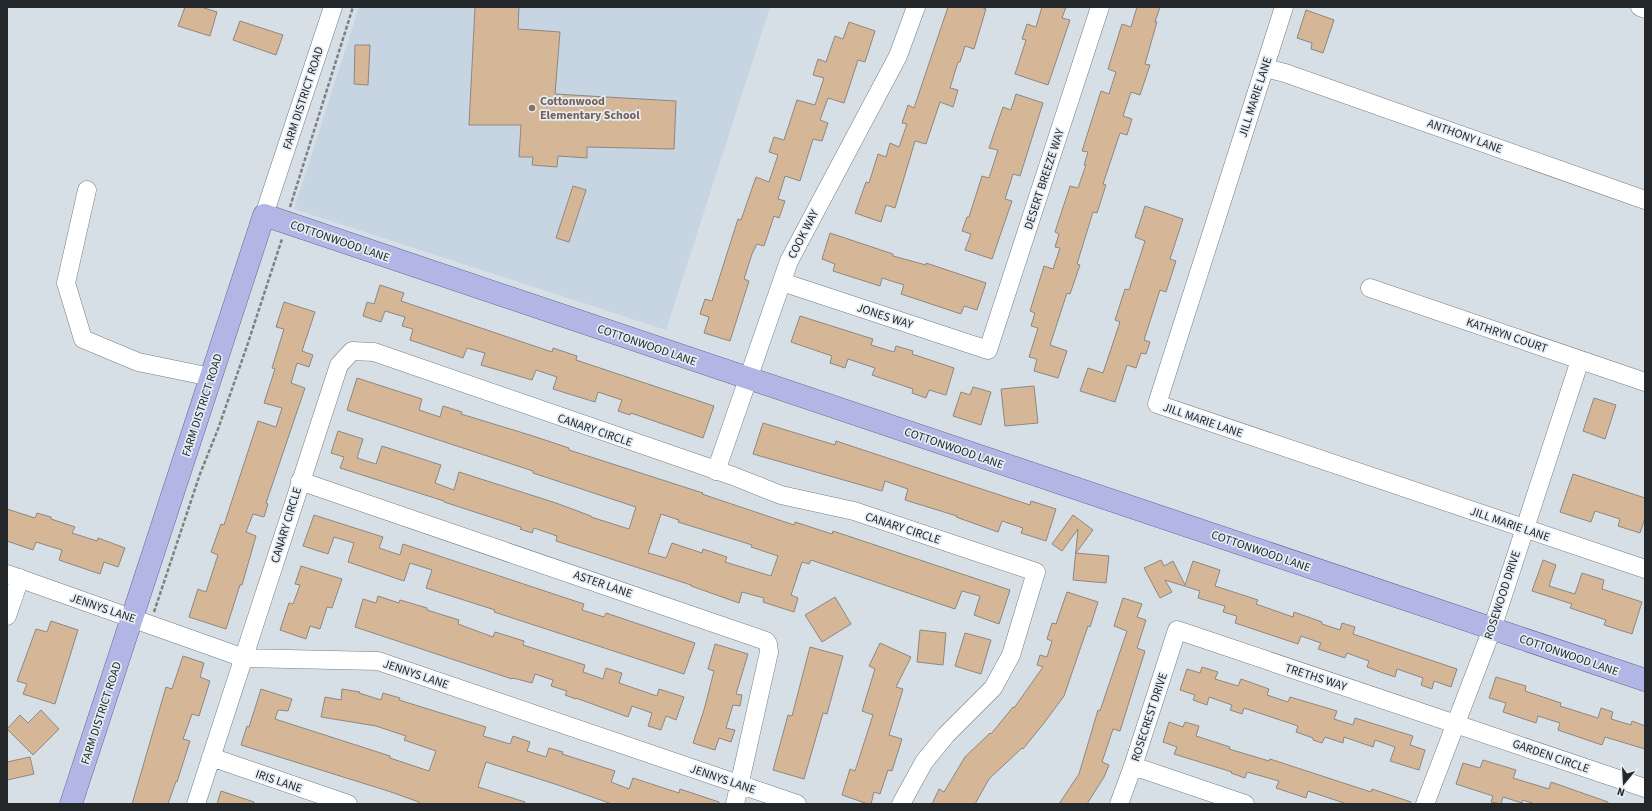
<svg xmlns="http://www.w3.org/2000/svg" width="1652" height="811" font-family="'Source Sans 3',sans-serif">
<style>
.built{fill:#c6d5e1}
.building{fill:#d5b797;stroke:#8e8780;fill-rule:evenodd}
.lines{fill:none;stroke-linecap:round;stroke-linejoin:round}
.minor-casing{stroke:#757d83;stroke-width:19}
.major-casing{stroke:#5e6597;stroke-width:23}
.path{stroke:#7c8186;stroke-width:2.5;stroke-dasharray:4 2;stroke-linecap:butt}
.minor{stroke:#fff;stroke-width:18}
.major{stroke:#b2b6e4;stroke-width:22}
.education-dot{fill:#8d6e63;stroke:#e4edf4;stroke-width:1.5}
.labels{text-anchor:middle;stroke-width:3.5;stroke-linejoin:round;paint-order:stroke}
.street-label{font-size:12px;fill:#24272a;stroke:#e4edf4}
.education-label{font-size:12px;font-weight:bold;fill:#785e54;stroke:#e4edf4;text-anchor:start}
</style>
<rect width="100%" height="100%" fill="#d7dfe6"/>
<path class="built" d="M359 7H770L666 330 294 209Z"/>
<path class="building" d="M185 7H201L217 12 210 36 178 26Z
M475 7H519L518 29 560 32 555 94 676 101 674 149 587 147V158L558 156 557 167 532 165 533 157H519L521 125H469Z
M948 7H981L986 9 974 49 965 46 960 62H958L950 88 958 90 953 107 940 102 926 144 915 141 895 208 886 205 881 222 855 213 866 182 869 183 878 154 886 157 890 143 899 147 907 124 902 123 908 105 914 108Z
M1042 7H1066L1062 18 1070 20 1048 85 1015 74 1026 40 1022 39 1027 24 1036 27Z
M1137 7H1160L1155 22H1157L1145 64 1150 65 1140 95 1131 92 1123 116 1132 119 1127 135 1120 133 1103 184 1106 185 1097 213 1093 212 1077 264 1080 265 1070 294 1067 293 1050 345 1067 351 1058 378 1034 371 1037 359 1029 357 1038 328 1031 326 1035 313 1030 311 1044 266 1053 269 1060 248 1055 247 1059 234 1055 232 1070 186 1078 188 1086 165H1084L1088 152 1082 151 1101 91 1109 94 1116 72 1108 69 1122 24 1131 27Z
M1306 10 1334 20 1323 53 1311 49 1312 43 1297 38Z
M240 21 283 35 276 55 233 40Z
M849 22 875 31 865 62 858 60 844 103 828 98 820 120 828 123 822 141 813 139 800 181 785 176 778 199 785 201 779 218 774 216 764 246 757 244 752 254 744 279 749 281 730 341 704 333 709 317 700 314 705 299 712 301 738 219 741 220 756 177 769 182 778 155 769 152 774 137 784 140 797 100 815 105 824 78 813 75 818 59 826 62 835 36 843 39Z
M355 45H370L368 85 354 84Z
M1016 94 1043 103 1020 176 1013 174 1005 199 1012 201 992 259 965 250 971 234 962 231 967 217H969L982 176 989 178 998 150 989 148 1003 107 1011 110Z
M573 186 586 190 569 242 556 238Z
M1145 206 1183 219 1170 259 1176 261 1166 292 1160 290 1144 340 1150 342 1146 354 1141 353 1136 368 1127 365 1115 402 1080 391 1088 368 1103 373 1120 322 1115 320 1125 289 1129 290 1145 241 1135 237Z
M830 233 893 254V256L926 265V263L986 283 977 310 964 306 961 314 901 294 904 285 882 278 880 286 833 271 835 264 822 259Z
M380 285 404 293 401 301 552 352 553 348 577 356 576 360 714 406 703 438 631 413 630 415 618 411 622 400 598 392 595 402 553 389 557 377 536 370 532 380 481 365 485 353 467 348 463 358 410 340 413 329 402 326 405 317 385 311 381 322 363 316 367 302 374 304Z
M284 302 315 312 302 351 313 355 309 367 297 363 291 383 305 388 266 503 268 504 264 517 253 514 246 532 256 536 242 585H240L226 629 189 617 198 589 206 592 218 555 211 552 221 524 224 525 258 421 276 427 282 408 264 403 275 369 272 368 284 329 276 327Z
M800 316 873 339 871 345 894 352 896 346 913 351 912 354 954 368 946 395 929 390 926 398 912 393 913 389 872 375 875 368 848 359 845 368 830 363 832 356 791 342Z
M357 378 422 399 419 410 440 417 443 406 462 412 461 414 533 436 569 448V450L703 493 702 494 794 525 795 522 832 534 833 531 1010 590 999 624 974 615 980 596 962 591 955 609 811 560 809 564 802 562 791 595 798 598 794 612 763 602 764 598 742 592 739 603 691 586V585L556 541 557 536 534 528 532 533 520 529 521 527 444 502V501L340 468 344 457 331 453 338 431 363 439 357 458 376 464 382 446 441 465 435 483 454 490 459 472 556 503 591 516V517L629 529 636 507 533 473V471L347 410ZM661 514 679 520 678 522 752 545 751 547 778 556 771 576 725 562 727 557 703 549 702 553 672 543 666 558 648 553Z
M1034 386 1038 423 1005 426 1001 389Z
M973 387 991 392 981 425 953 416 961 392 970 395Z
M1594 398 1616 405 1605 439 1583 431Z
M763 423 835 445 836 441 1030 505 1031 501 1056 509 1046 541 1021 533 1023 528 1002 521 998 532 956 517 957 516 905 500 908 489 885 481 882 491 753 454Z
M1573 474 1645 498V518L1640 533 1618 526 1620 519 1595 511 1591 522 1560 512Z
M7 509 35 518 37 513 51 517V519L75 527 72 533 97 541 98 538 125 548 118 567 104 562 100 574 59 560 62 550 36 542 33 550 7 541Z
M314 515 383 537 379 548 400 555 403 544 584 604 582 610 604 617 606 613 695 643 684 674 494 612 495 610 426 588 432 570 410 563 404 581 348 562 354 543 334 537 328 554 303 546Z
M1073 515 1093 530 1076 553 1109 556 1106 583 1073 580 1078 529 1062 551 1052 544Z
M1161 560 1164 566 1173 561 1185 585 1193 561 1220 570 1215 586 1258 600 1256 604 1293 617 1294 612 1322 622V624L1340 630 1342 623 1355 627 1353 634 1457 669 1451 687 1434 681 1432 689 1421 685 1423 678 1397 669 1395 677 1383 673 1367 667 1369 661 1347 653 1345 658 1318 649 1321 643 1301 636 1298 644 1235 623 1237 616 1223 612 1225 606 1198 598 1200 591 1165 580 1172 592 1160 598 1144 568Z
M1543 560 1556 565 1549 586 1575 594 1582 573 1604 580 1602 589 1642 602 1632 634 1604 625 1606 620 1570 608 1572 604 1532 591Z
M301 566 342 579 332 608 327 607 320 629 310 626 306 639 280 630 289 603 293 604 300 585 295 584Z
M1067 592 1098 602 1090 627 1088 626 1064 696 1044 723 1023 749 1022 748 989 779 975 804H932L939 789 944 792 965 757 990 733 991 734 1013 707 1014 708 1043 667 1037 665 1040 655 1047 657 1052 641 1047 639 1052 623 1056 624Z
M378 596 399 603 400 600 427 608V610L459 620 458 624 493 637 495 632 524 641 523 645 585 665 583 672 603 679 606 668 622 673 619 683 657 696 659 689 684 697 676 720 666 716 661 730 648 726 652 713 632 706 628 717 576 698V699L565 695 567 691 551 686 553 680 535 674 532 683 513 678 512 679 355 627 363 599 376 603Z
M835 597 851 624 822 642 805 615Z
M1123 598 1142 604 1137 617 1146 620 1137 648 1145 651 1120 731 1113 729 1102 762 1109 765 1104 777 1087 804H1059L1079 774 1098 710 1100 711 1127 631 1114 626Z
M51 621 78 630 55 704 23 694 27 684 17 681 36 629 47 632Z
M920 630 946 633 943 665 917 662Z
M965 633 991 640 981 674 955 666Z
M880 643 911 657 896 687 903 689 889 735 902 739 892 771 888 770 880 794 874 792 871 804H868L842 795 850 769 855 771 873 715 862 711 875 669 869 666Z
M715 644 748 654 736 694 742 695 740 706 733 705 726 728 735 730 731 742 719 738 715 750 693 743 704 710 714 671 708 669Z
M810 647 843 656 827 714 823 713 804 779 773 770 788 715 792 716Z
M183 656 204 663 200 677 210 681 199 716 192 714 183 739 190 741 177 782 176 781 168 804H132L166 687 172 689Z
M1202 667 1218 672 1215 679 1238 686 1241 679 1269 689 1267 695 1288 702 1290 697 1337 711 1334 719 1353 725 1355 718 1413 736 1410 745 1425 750 1419 770 1390 761 1395 747 1375 740 1373 747 1344 737 1343 743 1325 737 1322 743 1313 740V738L1296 732 1298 726 1244 708 1242 714 1230 710 1232 705 1209 697 1207 705 1193 700 1195 695 1180 690 1187 669 1200 673Z
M1496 677 1526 686 1525 691 1561 703 1560 706 1598 718 1601 708 1613 712 1611 719 1631 725 1632 721 1645 726V749L1605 737 1602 745 1558 730 1560 723 1538 716 1536 723 1503 712 1506 703 1489 698Z
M261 689 292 699 288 711 278 710 275 719 390 756V758L429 771 436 751 404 740 406 736 376 726 321 717 325 697 341 700 342 689 360 692 359 693 381 700 383 693 400 698 399 700 486 727 483 736 510 744 513 736 530 742 527 751 546 757 549 748 563 752 562 754 615 771 611 782 629 789 633 778 679 793 680 789 719 802V804H612L558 785 486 762 478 787 525 802 524 804H418L419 802 388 791 241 745 247 726 249 727Z
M41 710 59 729 33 755 7 729 20 715 28 723Z
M1169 722 1183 727 1185 722 1199 726 1196 736 1230 747 1229 749 1269 761 1270 759 1371 792 1372 789 1411 802 1410 804H1347L1308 791 1306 798 1276 788 1279 781 1247 772 1245 778 1231 773 1232 772 1174 754 1177 747 1163 742Z
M30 757 34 774 7 780V762Z
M1483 760 1516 770 1513 778 1549 789 1551 782 1608 802V804H1535L1523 800 1522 803 1503 797 1501 804 1491 802 1493 796 1456 784 1463 763 1480 768Z
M221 791 254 802V804H217Z"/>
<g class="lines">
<defs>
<path id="minor" d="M1284 7 1157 404 1645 569
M1640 7 1645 9
M1265 68 1285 73 1645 200
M87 190 66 283 83 339 138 362 211 377
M264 215 333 7
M782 282 988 350 1100 7
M1370 288 1645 382
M716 471 789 261 898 56 916 7
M300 481 766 641 768 644 769 652 735 804
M7 574 244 658 378 661 797 804
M7 616 20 578
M211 757 348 804
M1133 766 1245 804
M196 804 339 365 352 351 374 352 733 476 781 495 854 511 1036 572 1011 655 993 688 946 735 924 762 901 804
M1119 804 1133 766 1177 630 1645 788
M1425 804 1492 629 1580 360"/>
<path id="major" d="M71 804 264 215 1645 680"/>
</defs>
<use href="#minor" class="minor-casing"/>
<use href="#major" class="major-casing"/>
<path class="path" d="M290 207 353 7
M154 612 200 474 218 429 247 346 282 239"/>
<use href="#minor" class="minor"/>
<use href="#major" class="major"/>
</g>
<circle class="education-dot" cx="532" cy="108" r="4"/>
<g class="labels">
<g class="street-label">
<text transform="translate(1255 97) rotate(-72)" y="4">JILL MARIE LANE</text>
<text transform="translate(303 98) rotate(-72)" y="4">FARM DISTRICT ROAD</text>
<text transform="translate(1465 136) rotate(20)" y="4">ANTHONY LANE</text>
<text transform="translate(1044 179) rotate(-72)" y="4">DESERT BREEZE WAY</text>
<text transform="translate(803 234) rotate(-63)" y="4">COOK WAY</text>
<text transform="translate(340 241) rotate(19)" y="4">COTTONWOOD LANE</text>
<text transform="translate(885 316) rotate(18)" y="4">JONES WAY</text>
<text transform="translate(1507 335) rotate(19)" y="4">KATHRYN COURT</text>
<text transform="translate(647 345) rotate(19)" y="4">COTTONWOOD LANE</text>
<text transform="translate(202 405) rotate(-72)" y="4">FARM DISTRICT ROAD</text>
<text transform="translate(1203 420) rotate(19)" y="4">JILL MARIE LANE</text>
<text transform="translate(595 430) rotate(19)" y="4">CANARY CIRCLE</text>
<text transform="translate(954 448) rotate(19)" y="4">COTTONWOOD LANE</text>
<text transform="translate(1510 524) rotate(19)" y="4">JILL MARIE LANE</text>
<text transform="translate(286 525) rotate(-73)" y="4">CANARY CIRCLE</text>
<text transform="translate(903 528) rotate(18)" y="4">CANARY CIRCLE</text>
<text transform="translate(1261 551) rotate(19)" y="4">COTTONWOOD LANE</text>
<text transform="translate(603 584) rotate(19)" y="4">ASTER LANE</text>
<text transform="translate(1502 595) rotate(-72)" y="4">ROSEWOOD DRIVE</text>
<text transform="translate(103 608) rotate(19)" y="4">JENNYS LANE</text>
<text transform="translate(1569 655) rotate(19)" y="4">COTTONWOOD LANE</text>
<text transform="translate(416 674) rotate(19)" y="4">JENNYS LANE</text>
<text transform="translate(1316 677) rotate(18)" y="4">TRETHS WAY</text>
<text transform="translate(101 713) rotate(-72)" y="4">FARM DISTRICT ROAD</text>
<text transform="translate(1149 717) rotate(-72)" y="4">ROSECREST DRIVE</text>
<text transform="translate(1551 756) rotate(19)" y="4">GARDEN CIRCLE</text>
<text transform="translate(723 779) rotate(19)" y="4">JENNYS LANE</text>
<text transform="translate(279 781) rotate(19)" y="4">IRIS LANE</text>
</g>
<g class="education-label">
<text x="540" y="105">Cottonwood<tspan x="540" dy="14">Elementary School</tspan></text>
</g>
</g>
<rect width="1652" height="811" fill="none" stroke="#24272a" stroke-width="16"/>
<g transform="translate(1624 783) rotate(198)" stroke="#e4edf4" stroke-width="3" paint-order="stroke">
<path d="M0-3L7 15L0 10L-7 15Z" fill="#24272a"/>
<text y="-6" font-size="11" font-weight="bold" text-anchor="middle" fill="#24272a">N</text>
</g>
</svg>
